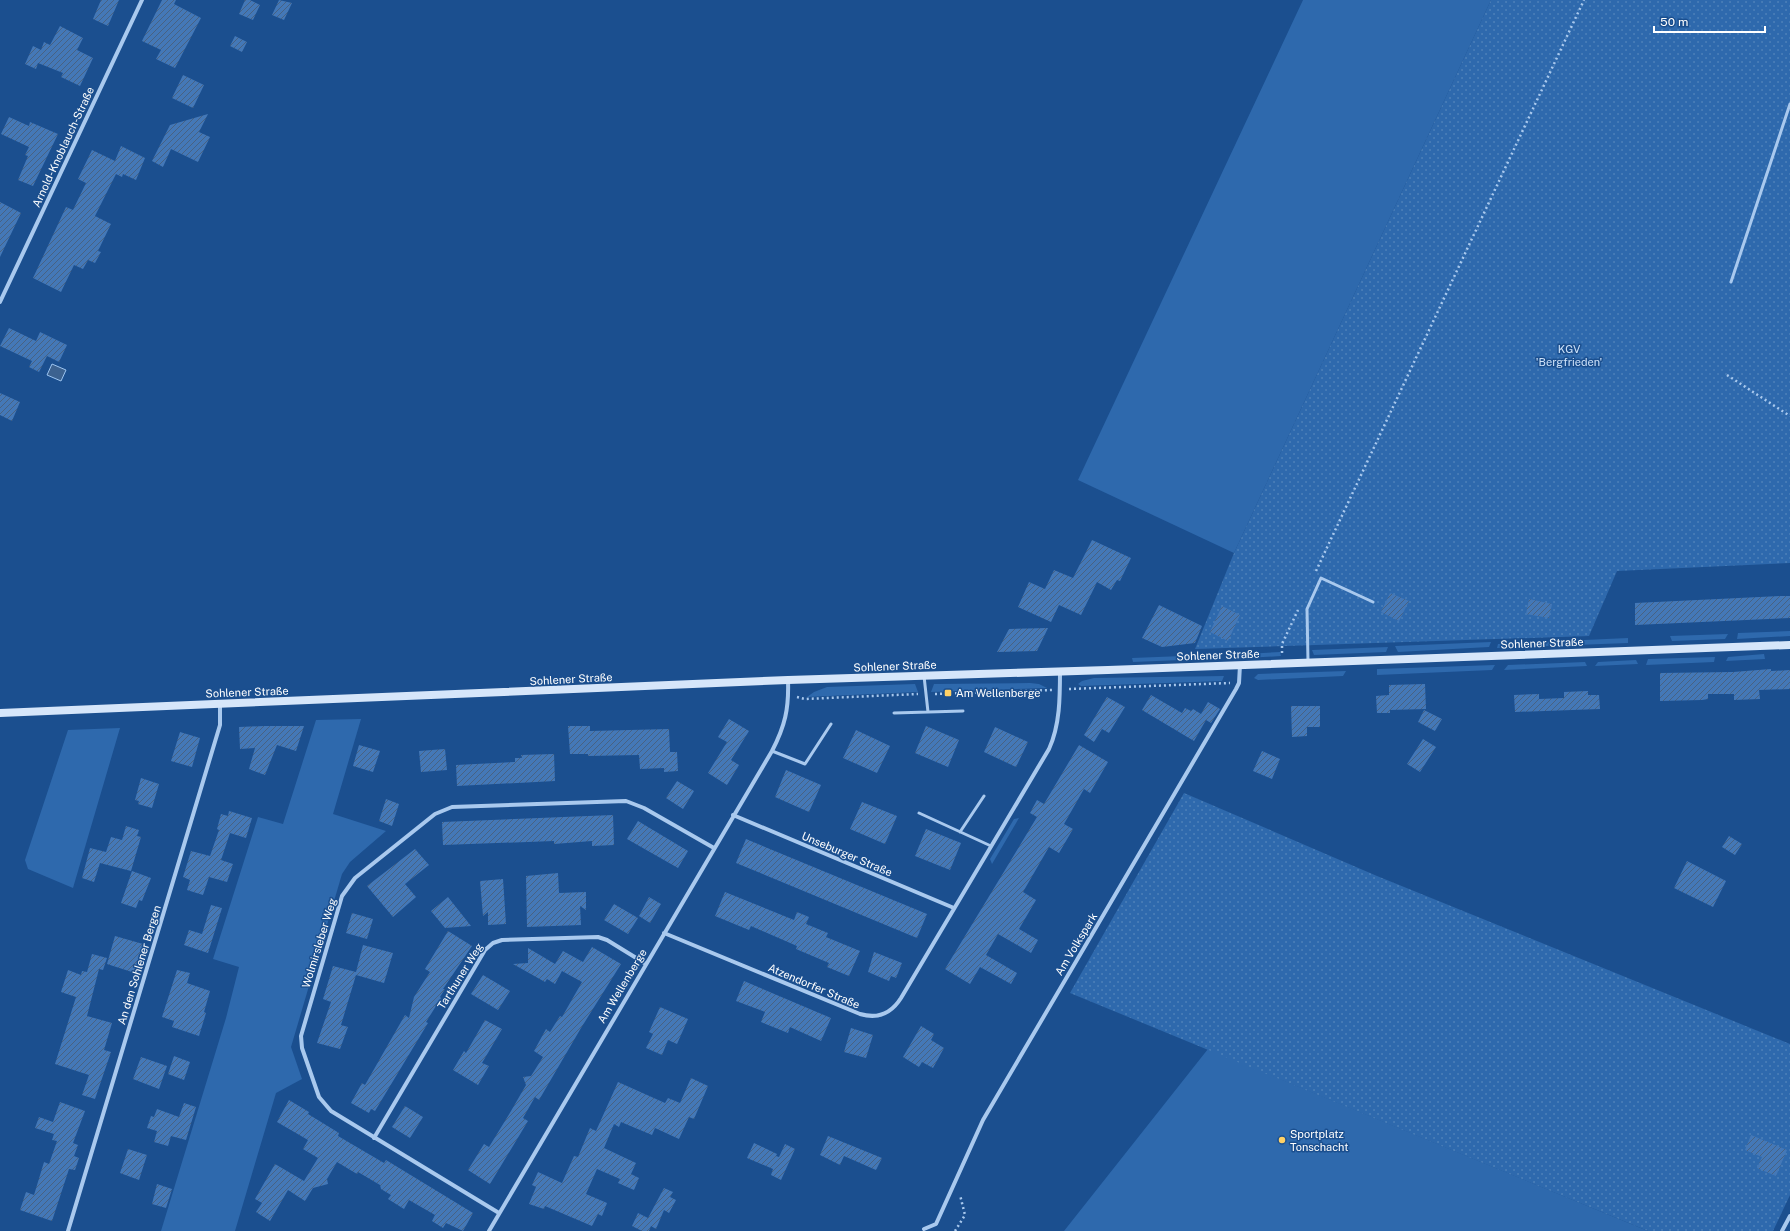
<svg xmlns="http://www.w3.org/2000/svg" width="1790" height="1231" font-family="'Public Sans',sans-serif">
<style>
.green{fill:#2e69ad}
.garden{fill:url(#garden-dots)}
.water{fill:#3c6290;stroke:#9cc4f0}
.building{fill:url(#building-hatch)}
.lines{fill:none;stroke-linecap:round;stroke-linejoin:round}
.path{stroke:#a9c9ee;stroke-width:2.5;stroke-dasharray:2 3;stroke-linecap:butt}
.lane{stroke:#a9c9ee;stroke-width:3}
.street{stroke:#a9c9ee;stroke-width:4}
.secondary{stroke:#d6e6fa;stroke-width:8}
.poi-dot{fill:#ffd166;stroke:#1b4f8f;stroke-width:1.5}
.labels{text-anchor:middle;stroke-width:3;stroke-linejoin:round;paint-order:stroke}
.street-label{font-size:11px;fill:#fff;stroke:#1b4f8f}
.park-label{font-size:11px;fill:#cfe3fa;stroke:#1b4f8f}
.poi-label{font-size:11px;fill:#fff;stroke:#1b4f8f;text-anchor:start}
</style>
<defs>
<pattern id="garden-dots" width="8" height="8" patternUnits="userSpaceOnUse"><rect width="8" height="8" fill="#2e69ad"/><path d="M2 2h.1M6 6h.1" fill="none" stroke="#4d80b9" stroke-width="1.8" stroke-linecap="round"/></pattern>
<pattern id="building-hatch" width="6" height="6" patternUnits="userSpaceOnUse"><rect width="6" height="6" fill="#4478b7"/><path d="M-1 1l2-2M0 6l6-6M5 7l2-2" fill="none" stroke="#486282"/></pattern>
</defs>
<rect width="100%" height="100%" fill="#1b4f8f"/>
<path class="green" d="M1303 0H1491L1234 553 1078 480Z
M1790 631V636L1737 639 1738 633Z
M1728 634 1725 639 1672 641 1670 636Z
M1628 638V643L1497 648 1498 644Z
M1491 642 1489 647 1398 652 1395 646Z
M1388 647 1386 652 1314 655 1312 650Z
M1280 652 1281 656 1229 659 1228 655Z
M1764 654 1765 659 1726 661 1728 657Z
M1183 656 1181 660 1133 662 1132 658Z
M1715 657 1714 662 1646 665 1648 659Z
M1636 660 1638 664 1595 666 1598 662Z
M1585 662 1587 666 1504 670 1508 665Z
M1495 665 1492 670 1377 675V669Z
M1346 671 1343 676 1258 680 1254 678 1258 674Z
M1224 676 1222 681 1081 686 1078 684 1082 681 1094 678Z
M1030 683 1039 684 1047 688 931 692 934 684Z
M915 684 918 692 807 697 814 692 827 687Z
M361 719 333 814 386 831 350 862 342 874 291 1047 302 1079 276 1093 235 1231H161L226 1018 239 967 213 959 258 817 283 824 316 720Z
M120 728 73 888 28 869 25 860 68 730Z
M1019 818 992 864 990 859 1014 819Z
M1208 1049 1648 1231H1064Z"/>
<path class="garden" d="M1491 0H1790V563L1617 571 1589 636 1195 649 1234 553Z
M1184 793 1377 876 1790 1044V1195L1773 1231H1648L1070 993Z"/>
<path class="water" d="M52 364 66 370 61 381 47 375Z"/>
<path class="building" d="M101 0H119L108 26 93 19Z
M162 0H176L174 4 201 18 175 68 156 59 161 50 142 41Z
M245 0H250L260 5 253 20 239 14Z
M279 0 292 3 284 20 272 15Z
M60 26 83 38 77 50 93 58 80 86 61 77 63 73 38 63 36 69 25 64 33 46 41 50 44 42 50 45Z
M235 36 247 42 242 52 230 46Z
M183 75 204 85 193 108 172 98Z
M208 114 199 132 210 137 198 162 171 149 163 167 152 161 170 125Z
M9 117 29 126 30 122 58 134 33 186 18 180 28 156 25 155 29 147 1 134Z
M121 146 145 158 136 180 123 174 122 177 116 174 95 216 111 224 98 251 101 252 95 263 88 260 83 269 74 265 61 292 33 278 66 207 73 210 86 183 78 179 92 150 115 161Z
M0 202 21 213 0 257Z
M9 328 36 341 40 332 67 345 59 362 47 356 39 372 29 367 32 361 0 346Z
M0 393 20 402 12 421 0 415Z
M1092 540 1131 558 1120 581 1117 580 1111 590 1097 582 1081 615 1059 605 1051 622 1018 607 1029 582 1045 589 1054 570 1073 578Z
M1390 593 1409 601 1399 621 1381 612Z
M1780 596H1790V618L1635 625V603Z
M1529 599 1552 604 1549 618 1526 614Z
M1159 605 1202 626 1195 643 1162 647 1142 638Z
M1222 606 1240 615 1228 641 1210 632Z
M1048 628 1037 651 997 652 1009 629Z
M1771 669V671L1790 670V689L1759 690 1760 699 1734 700V694H1708V699L1702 700 1660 701V673L1733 672Z
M1425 684 1426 709 1390 710V713H1377L1376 696 1389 695V685Z
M1588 691V695H1599L1600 709 1515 712 1514 695 1539 694V699L1564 698V692Z
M1151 695 1182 713 1185 708 1191 711 1193 709 1201 714 1208 702 1220 709 1211 723 1206 720 1194 741 1142 710Z
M1107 697 1125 707 1109 733 1102 729 1094 742 1084 735Z
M1291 706H1320V727H1307V736L1292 737Z
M1424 710 1442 719 1435 731 1418 722Z
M729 719 749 731 731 760 739 765 727 785 708 773 727 742 718 737Z
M264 726H304L296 751 277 745 265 775 249 769 255 748 240 749 239 727Z
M568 726H590V731L669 729 670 752H677L678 771 664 772V768L640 769 639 755 588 756V754H570Z
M926 726 959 740 948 767 915 753Z
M995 727 1028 742 1016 767 984 752Z
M856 730 890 746 877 773 843 758Z
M180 732 200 738 192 767 171 761Z
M1423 739 1436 747 1420 772 1407 764Z
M359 745 380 751 373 772 353 766Z
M1079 745 1108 762 1090 793 1084 789 1064 824 1073 829 1059 853 1049 847 1023 892 1036 900 1019 929 1038 940 1031 953 998 934 986 955 1017 973 1011 984 980 967 970 984 945 969 1037 817 1030 813 1037 800 1044 804Z
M445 749 447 770 421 772 419 751Z
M1262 751 1280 759 1272 779 1253 771Z
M554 754 555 781 457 786 456 765 515 762V758H522L521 755Z
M786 770 821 785 809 812 775 797Z
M141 778 159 784 152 808 138 804 139 801 135 800Z
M677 781 694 791 683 809 666 798Z
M386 799 399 804 392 826 379 821Z
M862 802 897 816 885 844 850 829Z
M229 811 252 818 246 838 230 833 221 860 233 864 227 882 209 877 203 895 187 890 190 880 183 877 191 851 210 856 219 830 217 829 221 814 228 816Z
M613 815 614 845 592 846V841L554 844V841L443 845 442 822Z
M638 821 688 851 678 868 627 839Z
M126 826 139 830 137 836 141 837 131 871 100 863 94 882 82 878 90 848 106 852 111 837 122 840Z
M926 829 961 843 950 870 915 856Z
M1729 836 1742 844 1735 855 1722 847Z
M746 839 927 914 917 938 736 863Z
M415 849 429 865 405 884 416 897 393 917 367 886Z
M1687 861 1726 881 1713 907 1674 888Z
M132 871 151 878 142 901 139 900 136 908 121 903Z
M558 873 559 893 586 892V910L580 906 581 925 527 927 526 876Z
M503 879 506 924 488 925V912L483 916 480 881Z
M725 892 794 920 797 912 809 917 806 924 828 933 826 937 860 951 849 976 827 967 829 963 796 949 797 946 751 926 749 930 715 916Z
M448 897 471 926 445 928 431 911Z
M649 897 661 904 650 923 639 916Z
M614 904 638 918 628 934 604 920Z
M211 905 222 908 208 953 184 945 189 930 202 934Z
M352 913 373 919 367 939 346 933Z
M448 931 472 946 443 989H445L440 997 441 998 426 1022 428 1023 375 1111 371 1109 369 1113 351 1103 362 1083 365 1085 405 1015 409 1018 414 997 430 972 425 969Z
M115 936 143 944 135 973 107 964Z
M363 945 393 953 384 983 356 975 341 1025 348 1027 340 1049 317 1043 331 1002 323 999 333 966 356 972Z
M592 947 621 964 581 1028 539 1100 535 1097 523 1118 528 1121 490 1184 468 1170 484 1144 489 1147 511 1111 526 1085 523 1077 531 1076 543 1057 534 1051 546 1029 550 1032 560 1016 562 1017 582 982 562 971 555 984 547 979 545 982 513 964 528 963V948L555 964 563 951 583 962Z
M874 952 902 963 896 978 891 976 889 981 868 972Z
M92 954 107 958 103 970 99 969 87 1016 112 1023 104 1050 111 1052 95 1099 82 1095 89 1075 55 1064 76 997 61 992 68 970 81 975 82 971 87 972Z
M177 970 190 973 187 983 210 991 204 1012 206 1013 199 1036 172 1027 174 1021 162 1017Z
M483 975 510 991 498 1010 471 994Z
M744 981 831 1018 821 1041 790 1027 788 1033 761 1022 765 1012 736 1001Z
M660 1007 688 1019 677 1044 668 1040 662 1055 646 1048 653 1034 649 1032Z
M485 1020 502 1029 482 1063 489 1066 478 1085 453 1070 464 1051 466 1053Z
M921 1026 934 1034 931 1040 944 1048 933 1068 922 1062 919 1067 903 1057Z
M851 1028 873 1035 866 1058 844 1052Z
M174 1056 190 1062 184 1080 168 1074Z
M141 1057 167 1066 159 1089 133 1079Z
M691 1078 708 1086 694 1119 689 1117 679 1139 655 1128 652 1135 621 1122 619 1127 614 1124 604 1148 636 1163 631 1174 639 1178 634 1190 618 1183 620 1179 597 1169 586 1194 607 1203 602 1216 598 1214 592 1226 545 1206 544 1209 529 1204 536 1187 532 1185 538 1172 562 1183 574 1156 578 1157 590 1128 596 1131 618 1082 665 1103 668 1098 680 1103Z
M289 1100 309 1112 308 1114 339 1133 338 1136 384 1163 386 1160 473 1213 463 1231 446 1223 443 1228 432 1221 435 1215 409 1200 404 1209 388 1199 391 1195 381 1189 380 1185 358 1172 357 1174 337 1162 327 1179 328 1184 313 1188 305 1201 288 1190 270 1221 256 1212 262 1203 255 1199 275 1164 304 1181 318 1158 303 1149 308 1140 277 1122Z
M60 1102 85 1111 73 1143 78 1145 74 1156 79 1158 75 1170 69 1169 52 1221 20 1210 26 1192 34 1195 44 1162 49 1164 57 1141 52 1140 54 1134 35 1128 39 1117 53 1122Z
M184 1103 196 1107 186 1140 171 1136 168 1146 154 1142 157 1131 147 1128 151 1116 154 1117 157 1109 179 1117Z
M405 1106 423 1117 410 1138 392 1127Z
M1751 1135 1787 1150 1776 1176 1757 1168 1762 1157 1745 1150Z
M828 1136 882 1158 876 1170 844 1156 840 1165 820 1155Z
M754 1143 777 1154 776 1156 779 1157 785 1144 795 1149 781 1180 771 1175 773 1169 747 1158Z
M128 1149 147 1155 139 1180 120 1173Z
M157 1184 172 1189 166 1208 152 1204Z
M664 1188 673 1192 670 1197 676 1200 669 1213 664 1210 656 1229 651 1226 649 1231H642L632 1226 638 1213 648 1218Z"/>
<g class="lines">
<path class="path" d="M1727 375 1790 416
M1316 571 1584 0
M1282 653V644L1298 610
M1069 689 1230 683
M935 694 1052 690
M797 697 805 699 918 694
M955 1231 965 1215 960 1195"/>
<path class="lane" d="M1731 282 1790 104
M1308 661 1307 609 1321 578 1373 602
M924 676 928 712
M894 713 963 711
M772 751 805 764 831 724
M919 813 991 846
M960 832 984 796"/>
<path class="street" d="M0 302 142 0
M733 815 954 908
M664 933 860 1014C877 1019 891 1014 901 998L1049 749C1060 725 1060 697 1060 671
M374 1138 485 950 493 943 502 940 598 937 607 940 646 964
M499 1213 331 1111 319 1097 302 1048 301 1036 342 896 355 878 435 814 452 807 626 801 644 808 714 848
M924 1229 936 1224 983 1120 1236 689 1239 683 1240 665
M68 1231 220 725V704
M489 1231 772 751C785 726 789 709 788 680
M1782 1231 1790 1216"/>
<path class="secondary" d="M0 713 788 680 1108 670 1790 645"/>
</g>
<g class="poi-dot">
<rect x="944" y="689" width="8" height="8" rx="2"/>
<circle cx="1282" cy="1140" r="4"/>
</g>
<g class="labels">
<g class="street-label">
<text transform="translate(63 147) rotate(-65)" y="4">Arnold-Knoblauch-Straße</text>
<text transform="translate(1542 643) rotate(-2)" y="4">Sohlener Straße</text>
<text transform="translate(1218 655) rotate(-2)" y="4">Sohlener Straße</text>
<text transform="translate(895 666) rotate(-2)" y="4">Sohlener Straße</text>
<text transform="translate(571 679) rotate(-3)" y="4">Sohlener Straße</text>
<text transform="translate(247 692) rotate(-2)" y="4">Sohlener Straße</text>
<text transform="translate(847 854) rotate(23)" y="4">Unseburger Straße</text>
<text transform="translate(319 943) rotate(-73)" y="4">Wolmirsleber Weg</text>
<text transform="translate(1076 944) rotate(-59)" y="4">Am Volkspark</text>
<text transform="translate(139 965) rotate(-73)" y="4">An den Sohlener Bergen</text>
<text transform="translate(460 976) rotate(-58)" y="4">Tarthuner Weg</text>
<text transform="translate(622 986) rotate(-59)" y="4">Am Wellenberge</text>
<text transform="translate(814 986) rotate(23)" y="4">Atzendorfer Straße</text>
</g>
<g class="park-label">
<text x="1569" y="353">KGV<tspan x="1569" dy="13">'Bergfrieden'</tspan></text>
</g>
<g class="poi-label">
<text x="956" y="697">Am Wellenberge</text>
<text x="1290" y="1138">Sportplatz<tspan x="1290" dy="13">Tonschacht</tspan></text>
</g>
</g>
<path d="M1654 26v6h111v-6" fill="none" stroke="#ffffff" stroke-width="2"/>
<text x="1660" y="26" font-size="12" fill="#ffffff" stroke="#1b4f8f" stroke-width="3" paint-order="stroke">50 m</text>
</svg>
